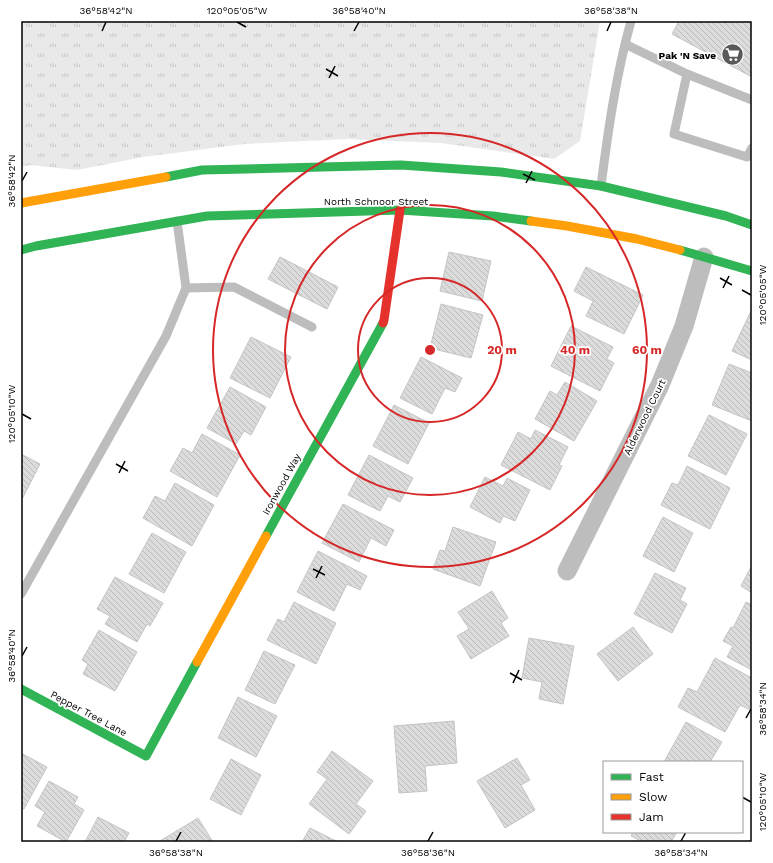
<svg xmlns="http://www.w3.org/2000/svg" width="773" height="863" font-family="'Work Sans',sans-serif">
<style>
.grass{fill:url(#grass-tufts)}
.building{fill:url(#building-back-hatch);stroke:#c4c4c4}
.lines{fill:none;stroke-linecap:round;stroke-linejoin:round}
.lane{stroke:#bdbdbd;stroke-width:9}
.street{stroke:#bdbdbd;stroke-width:19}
.fast{stroke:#30b455;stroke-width:9}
.slow{stroke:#ff9f0a;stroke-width:9}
.jam{stroke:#e5322d;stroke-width:9}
.ticks{fill:none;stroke:#000;stroke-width:1.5}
.ring{fill:none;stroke:#d62828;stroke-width:2}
.labels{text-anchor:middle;stroke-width:3.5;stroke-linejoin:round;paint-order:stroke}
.poi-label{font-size:10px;font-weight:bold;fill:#000;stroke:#fff;text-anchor:end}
.street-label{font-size:10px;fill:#000;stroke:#fff}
.centre{fill:#d62828;stroke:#fff;stroke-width:2}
.ring-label{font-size:12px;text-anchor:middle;font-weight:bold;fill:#d62828;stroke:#fff;stroke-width:3.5;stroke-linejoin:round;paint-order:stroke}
.neatline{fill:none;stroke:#000;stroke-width:1.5}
.ticks-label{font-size:10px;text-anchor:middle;fill:#000}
</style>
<defs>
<pattern id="grass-tufts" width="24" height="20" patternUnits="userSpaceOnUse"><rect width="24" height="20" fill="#e9e9e9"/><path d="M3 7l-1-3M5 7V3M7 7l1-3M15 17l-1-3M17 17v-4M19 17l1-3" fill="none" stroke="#c6c6c6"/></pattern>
<pattern id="building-back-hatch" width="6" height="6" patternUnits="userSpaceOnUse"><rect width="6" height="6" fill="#dcdcdc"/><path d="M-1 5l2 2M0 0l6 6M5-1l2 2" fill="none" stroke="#bbb"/></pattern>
</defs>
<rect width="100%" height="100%" fill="#fff"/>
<path class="grass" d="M21 21H600L580 141 554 159 441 143 346 139 244 144 143 157 77 170 30 165 21 167Z"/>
<path class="building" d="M679 21H752V77L672 34Z
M449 252 491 261 482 301 440 291Z
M280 257 338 287 327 309 268 279Z
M586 267 643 295 624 334 586 316 593 301 574 291Z
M441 304 483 315 471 358 430 348Z
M751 311H752V360L732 351Z
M571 326 613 347 607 359 614 363 600 391 551 366Z
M251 337 291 357 270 398 230 378Z
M421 357 462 378 455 392 445 388 432 414 400 398Z
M729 364 752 373V421L712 405Z
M565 382 597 401 574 441 535 419 550 391 557 395Z
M230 387 266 407 251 435 244 431 236 444 207 428Z
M394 405 429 423 408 464 373 446Z
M709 415 747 434 726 475 688 456Z
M535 430 568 447 559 465 562 466 550 490 501 465 518 432 531 439Z
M202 434 240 455 217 497 170 471 183 448 192 453Z
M21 454 40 464 21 501Z
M369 455 413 478 400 502 388 496 380 511 348 495Z
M687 466 730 488 710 529 661 505 672 483 678 485Z
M485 477 503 486 507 478 530 490 515 521 503 516 500 523 470 507Z
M175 483 214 505 192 546 143 518 155 496 165 501Z
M343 504 394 530 386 546 371 538 359 562 322 543Z
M663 517 693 533 674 572 643 556Z
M453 527 496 542 480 586 433 569 440 550 445 551Z
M152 533 186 552 164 593 129 574Z
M318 551 367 576 360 590 347 584 334 611 297 592Z
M752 565V593L741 586Z
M655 573 686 588 680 600 687 604 672 633 634 614Z
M115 577 163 603 150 626 147 624 137 642 105 624 110 616 97 609Z
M492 591 508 618 501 623 509 636 471 659 457 636 469 629 458 612Z
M294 602 336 623 316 664 267 640 278 619 284 622Z
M746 602 752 605V670L727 657 733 646 723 641 731 627 733 628Z
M633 627 653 654 618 681 597 654Z
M99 630 137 652 115 691 83 674 88 664 82 660Z
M529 638 574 646 563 704 539 699 542 682 522 678Z
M264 651 295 665 275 704 245 690Z
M715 658 752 678V711L740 705 725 732 678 707 688 688 697 692Z
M238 697 277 716 256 757 218 738Z
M454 721 457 763 425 766 427 791 399 793 394 726Z
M686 722 722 742 710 762H664Z
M332 751 373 781 356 804 366 811 349 834 309 804 327 779 317 772Z
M21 753 47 767 24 809 21 808Z
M517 758 530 780 521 785 535 810 505 828 477 781Z
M231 759 261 775 241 815 210 799Z
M49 781 78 797 74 804 84 810 66 842 37 826 45 812 35 806Z
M98 817 129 833 124 842H85Z
M198 818 213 842H160V841Z
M310 828 338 842H302Z
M633 832H677L671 842H643L631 836Z"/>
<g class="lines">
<path class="lane" d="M625 44 687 74 752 100
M687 74 674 134 747 157 752 148
M601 186C608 131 616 75 631 21
M186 288 234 287 312 327
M21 594 166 336 186 288 177 221"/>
<path class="street" d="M567 571 660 385 684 326 704 257"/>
<path class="fast" d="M166 177 202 170 401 165 501 172 601 186 726 216 752 225
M21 250 36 246 207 216 400 210 493 216 531 221
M680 250 752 271
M266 536 383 323
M21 689 146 756 197 662"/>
<path class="slow" d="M21 203 166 177
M531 221 567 226 637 239 680 250
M197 662 266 536"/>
<path class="jam" d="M383 323 384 320 400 210"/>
</g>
<path class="ticks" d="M237 22 246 27M102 31 106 22M354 31 359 22M607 31 611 22M326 69 338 76M329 78 335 66M523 174 535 180M22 181 27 172M526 183 532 171M720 278 732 285M723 288 729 276M742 290 751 295M22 414 31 419M116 464 128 471M119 473 125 461M313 569 325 575M316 578 322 566M22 656 27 647M510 673 522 680M513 683 519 670M746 718 751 709M742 797 751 802M176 841 181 832M428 841 433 832M681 841 686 832"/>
<g class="ring">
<circle cx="430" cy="350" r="72"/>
<circle cx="430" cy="350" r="145"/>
<circle cx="430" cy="350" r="217"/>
</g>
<defs>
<symbol id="supermarket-disc" viewBox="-11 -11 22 22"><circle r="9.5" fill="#595959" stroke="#fff"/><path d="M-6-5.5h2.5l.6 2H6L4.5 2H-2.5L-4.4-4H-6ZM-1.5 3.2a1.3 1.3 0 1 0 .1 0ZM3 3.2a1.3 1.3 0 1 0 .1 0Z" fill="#fff"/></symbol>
</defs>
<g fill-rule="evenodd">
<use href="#supermarket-disc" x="720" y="42" width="25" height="25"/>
</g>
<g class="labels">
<g class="poi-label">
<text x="716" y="59">Pak 'N Save</text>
</g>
<g class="street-label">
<text x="376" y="205">North Schnoor Street</text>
<text transform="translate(644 417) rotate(-64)" y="4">Alderwood Court</text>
<text transform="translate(281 484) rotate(-61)" y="4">Ironwood Way</text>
<text transform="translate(89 713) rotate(28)" y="4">Pepper Tree Lane</text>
</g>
</g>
<circle cx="430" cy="350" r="6" class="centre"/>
<g class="ring-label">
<text x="502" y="354">20 m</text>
<text x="575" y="354">40 m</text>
<text x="647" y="354">60 m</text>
</g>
<rect width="773" height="863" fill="none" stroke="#ffffff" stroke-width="44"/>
<rect x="603" y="761" width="140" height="72" fill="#ffffff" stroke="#999999"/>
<rect x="611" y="774" width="20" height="6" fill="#30b455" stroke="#999999"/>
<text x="639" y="781" font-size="12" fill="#000000">Fast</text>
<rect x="611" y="794" width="20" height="6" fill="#ff9f0a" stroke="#999999"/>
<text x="639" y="801" font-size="12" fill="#000000">Slow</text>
<rect x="611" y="814" width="20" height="6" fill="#e5322d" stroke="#999999"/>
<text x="639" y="821" font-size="12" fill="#000000">Jam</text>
<rect x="22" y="22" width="729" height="819" class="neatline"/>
<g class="ticks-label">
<text x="106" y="14">36°58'42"N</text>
<text x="237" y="14">120°05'05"W</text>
<text x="359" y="14">36°58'40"N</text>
<text x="611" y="14">36°58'38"N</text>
<text transform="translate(11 181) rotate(-90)" y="4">36°58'42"N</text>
<text transform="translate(762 295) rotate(-90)" y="4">120°05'05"W</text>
<text transform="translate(11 414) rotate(-90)" y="4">120°05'10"W</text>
<text transform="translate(11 656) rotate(-90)" y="4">36°58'40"N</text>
<text transform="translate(762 709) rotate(-90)" y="4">36°58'34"N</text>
<text transform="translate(762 802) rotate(-90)" y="4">120°05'10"W</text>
<text x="176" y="856">36°58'38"N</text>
<text x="428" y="856">36°58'36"N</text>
<text x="681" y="856">36°58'34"N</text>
</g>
</svg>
